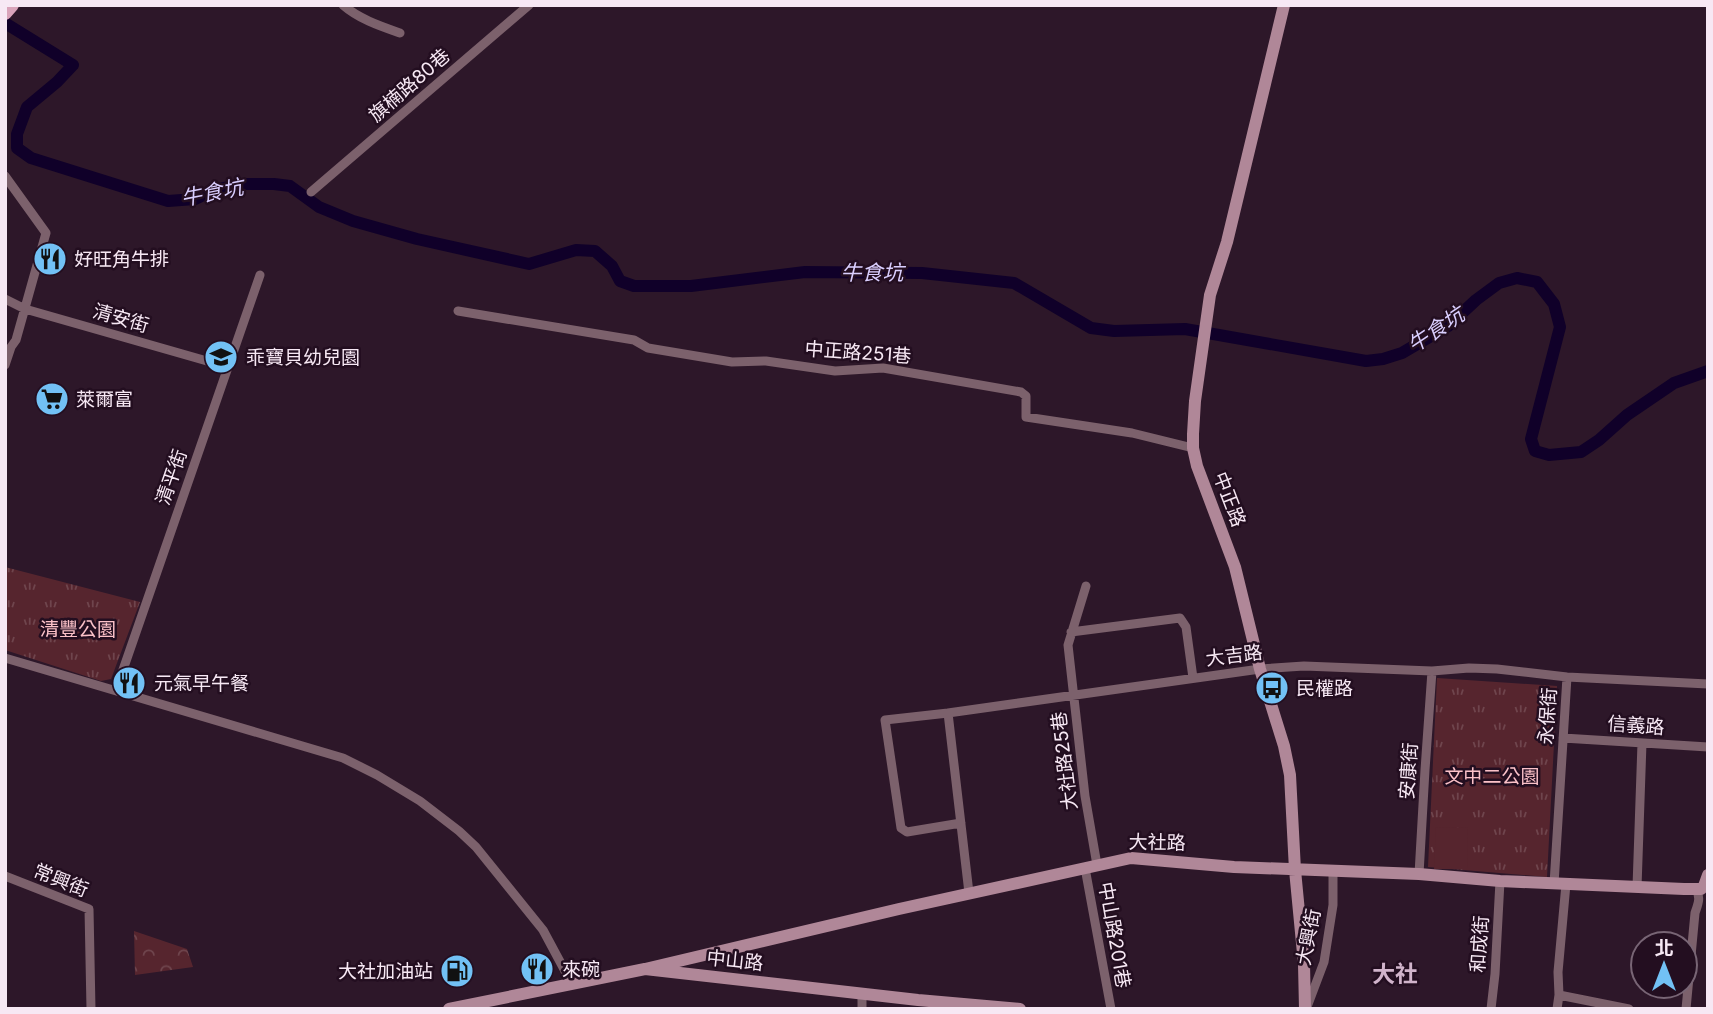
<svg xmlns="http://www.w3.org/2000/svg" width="1713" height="1014" font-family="Inter,'Noto Sans TC',sans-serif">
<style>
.grass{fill:url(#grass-tufts)}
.forest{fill:url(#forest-crowns)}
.pitch{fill:#56252e}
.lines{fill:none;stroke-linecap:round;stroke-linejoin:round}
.river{stroke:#100029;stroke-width:12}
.street{stroke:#7c616c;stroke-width:9}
.secondary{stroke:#b08798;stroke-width:12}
.primary{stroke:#d9a3ba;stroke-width:14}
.labels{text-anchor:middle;stroke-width:5;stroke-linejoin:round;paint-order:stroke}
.street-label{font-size:19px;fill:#f7e8f4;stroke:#230e20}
.poi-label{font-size:19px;fill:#f7e8f4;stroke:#230e20;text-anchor:start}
.park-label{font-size:19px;fill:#fbc1c8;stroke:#230e20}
.water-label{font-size:21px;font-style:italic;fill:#d9cefe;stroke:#230e20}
.quarter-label{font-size:23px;font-weight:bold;fill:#d1b4cb;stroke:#230e20}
</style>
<defs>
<pattern id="grass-tufts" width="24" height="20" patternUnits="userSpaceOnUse" patternTransform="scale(1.75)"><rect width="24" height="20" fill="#56252e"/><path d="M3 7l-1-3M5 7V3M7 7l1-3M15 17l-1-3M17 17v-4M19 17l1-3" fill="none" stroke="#6f454d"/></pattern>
<pattern id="forest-crowns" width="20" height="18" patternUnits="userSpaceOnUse" patternTransform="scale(1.75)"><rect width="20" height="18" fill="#56252e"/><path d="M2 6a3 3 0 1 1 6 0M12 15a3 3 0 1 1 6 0" fill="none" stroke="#6f454d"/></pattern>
</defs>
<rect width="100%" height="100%" fill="#2d1729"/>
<path class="grass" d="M5 567 140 602 111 679 101 681 5 650Z
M1437 678 1557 686 1547 877 1428 867Z"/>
<path class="forest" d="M134 931 187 949 193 967 135 975Z"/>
<path class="pitch" d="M1436 827 1468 828 1467 869H1434Z"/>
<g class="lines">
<path class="river" d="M5 23 73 65 57 82 27 107 17 134V148L31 158 168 201 195 199 214 190 245 184H274L290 186 319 207 353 221 417 239 529 264 576 250 595 251 612 266 620 281 634 286H691L805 272 922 273 1014 283 1091 328 1114 331 1185 329 1366 361 1383 359 1402 353 1448 326 1476 300 1499 283 1517 278 1537 282 1554 304 1560 327 1531 439 1535 451 1549 455 1581 452 1599 440 1627 415 1674 383 1708 371"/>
<path class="street" d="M343 5C359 19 380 26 400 33
M5 176 46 233 16 340 11 347 5 365
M311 192 529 5
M5 299 25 309 228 367
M458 311 634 340 648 348 732 362 766 361 835 371 883 368 1021 392 1026 396V417L1132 433 1193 448
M1086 586 1068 645 1085 796 1097 865
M1071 632 1180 618 1186 627 1193 678
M5 658 343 758 377 775 420 801 459 831 476 847 543 930 572 984
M116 690 260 275
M948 713 885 720 901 828 907 832 961 823
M1563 738 1708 747
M1085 868 1111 1009
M1419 874 1425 770 1432 671
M5 876 89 909 91 1009
M1554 884 1567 677
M1637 887 1642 743
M969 893 948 713 1260 669 1304 666 1432 671 1469 668 1497 669 1567 677 1708 684
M1559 995 1629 1009
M1307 1007 1324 962 1333 905V870
M862 1009V994
M1491 1009 1495 974 1500 881
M1557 1009 1559 995 1558 972 1566 884
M1686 1009 1695 913C1698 904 1701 898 1696 889"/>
<path class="secondary" d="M1284 5 1227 242 1210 295 1195 401 1193 434V448L1197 466 1235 567 1260 669 1284 746 1290 775 1295 870 1304 964 1305 1009
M645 969 899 909 1131 858 1234 867 1419 874 1500 881 1684 889H1701L1704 886 1708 875
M449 1009 645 969 918 1000 1020 1009"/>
<path class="primary" d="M5 13 12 5"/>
</g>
<defs>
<symbol id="restaurant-disc" viewBox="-11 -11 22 22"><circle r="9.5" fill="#72c1f5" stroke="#230e20"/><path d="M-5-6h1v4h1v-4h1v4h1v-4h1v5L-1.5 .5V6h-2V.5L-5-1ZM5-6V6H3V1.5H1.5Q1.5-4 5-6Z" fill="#111"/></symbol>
<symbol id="school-disc" viewBox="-11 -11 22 22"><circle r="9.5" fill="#72c1f5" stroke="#230e20"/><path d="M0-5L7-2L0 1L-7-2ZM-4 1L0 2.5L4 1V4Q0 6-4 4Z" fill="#111"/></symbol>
<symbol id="supermarket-disc" viewBox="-11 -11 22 22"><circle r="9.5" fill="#72c1f5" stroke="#230e20"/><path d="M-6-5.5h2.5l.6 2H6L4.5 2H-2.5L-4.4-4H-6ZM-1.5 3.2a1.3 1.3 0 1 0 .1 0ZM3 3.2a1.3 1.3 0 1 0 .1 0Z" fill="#111"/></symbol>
<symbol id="bus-disc" viewBox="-11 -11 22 22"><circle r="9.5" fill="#72c1f5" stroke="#230e20"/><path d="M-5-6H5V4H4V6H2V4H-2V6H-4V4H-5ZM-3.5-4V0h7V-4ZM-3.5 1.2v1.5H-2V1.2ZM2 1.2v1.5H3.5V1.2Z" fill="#111"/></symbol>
<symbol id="fuel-disc" viewBox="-11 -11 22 22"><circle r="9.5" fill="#72c1f5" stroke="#230e20"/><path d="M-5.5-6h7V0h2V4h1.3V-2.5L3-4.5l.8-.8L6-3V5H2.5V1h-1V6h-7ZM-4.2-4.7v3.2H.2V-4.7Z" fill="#111"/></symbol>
</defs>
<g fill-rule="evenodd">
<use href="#restaurant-disc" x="31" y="240" width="38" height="38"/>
<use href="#school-disc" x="202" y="338" width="38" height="38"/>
<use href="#supermarket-disc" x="33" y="380" width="38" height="38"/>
<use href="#restaurant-disc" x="110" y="664" width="38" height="38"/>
<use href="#bus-disc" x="1253" y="669" width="38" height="38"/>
<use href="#restaurant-disc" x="518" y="950" width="38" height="38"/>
<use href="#fuel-disc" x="438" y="952" width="38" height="38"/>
</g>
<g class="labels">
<g class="street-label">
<text transform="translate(409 85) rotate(-41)" y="7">旗楠路80巷</text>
<text transform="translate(121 318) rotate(16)" y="7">清安街</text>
<text transform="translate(858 352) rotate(4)" y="7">中正路251巷</text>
<text transform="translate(171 477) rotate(-71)" y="7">清平街</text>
<text transform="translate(1230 499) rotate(69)" y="7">中正路</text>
<text transform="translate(1234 655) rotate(-7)" y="7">大吉路</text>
<text transform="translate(1547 716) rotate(-86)" y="7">永保街</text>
<text transform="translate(1636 725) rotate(4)" y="7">信義路</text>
<text transform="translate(1064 761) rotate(-97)" y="7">大社路25巷</text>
<text transform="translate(1408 771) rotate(-86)" y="7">安康街</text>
<text transform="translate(1157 842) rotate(1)" y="7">大社路</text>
<text transform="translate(61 880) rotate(22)" y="7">常興街</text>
<text transform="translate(1115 935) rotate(80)" y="7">中山路201巷</text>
<text transform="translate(1308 937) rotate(-79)" y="7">大興街</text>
<text transform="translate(1479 944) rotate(-86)" y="7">和成街</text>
<text transform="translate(735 960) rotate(6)" y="7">中山路</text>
</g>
<g class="poi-label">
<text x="74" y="266">好旺角牛排</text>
<text x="246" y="364">乖寶貝幼兒園</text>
<text x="76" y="406">萊爾富</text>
<text x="154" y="690">元氣早午餐</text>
<text x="1296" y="695">民權路</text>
<text x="562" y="976">來碗</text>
<text x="433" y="978" text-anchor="end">大社加油站</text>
</g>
<g class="park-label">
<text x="78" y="636">清豐公園</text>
<text x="1492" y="783">文中二公園</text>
</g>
<g class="water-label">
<text transform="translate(212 193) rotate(-11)" y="7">牛食坑</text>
<text x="872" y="280">牛食坑</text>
<text transform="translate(1436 330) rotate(-34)" y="7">牛食坑</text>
</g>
<g class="quarter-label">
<text x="1395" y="982">大社</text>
</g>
</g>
<rect width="1713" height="1014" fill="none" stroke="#f7e8f4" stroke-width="14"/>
<g transform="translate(1664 965)"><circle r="33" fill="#230e20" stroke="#786575" stroke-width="2"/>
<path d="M0-5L12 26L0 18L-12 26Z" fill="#72c1f5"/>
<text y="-10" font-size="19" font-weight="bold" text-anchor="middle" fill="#f7e8f4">北</text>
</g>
</svg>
